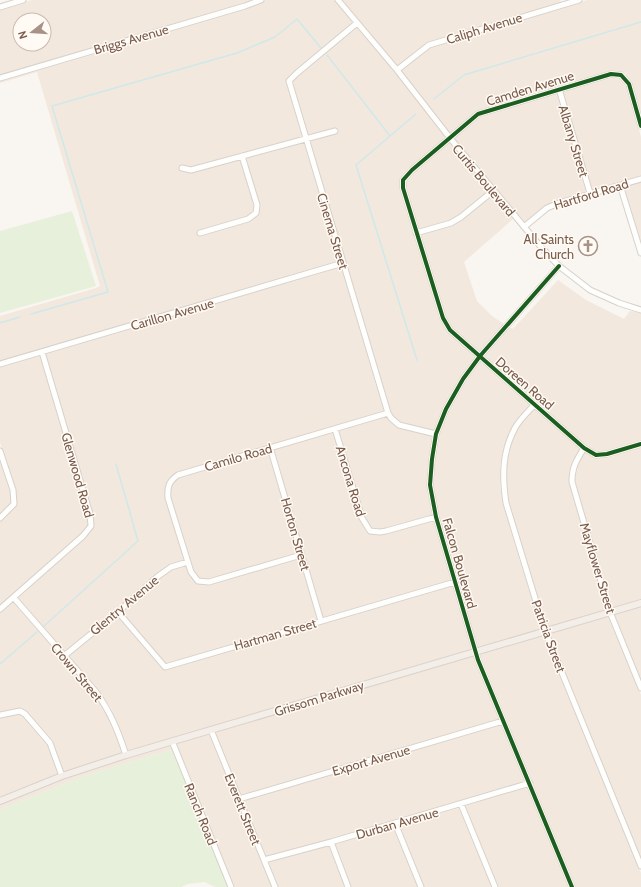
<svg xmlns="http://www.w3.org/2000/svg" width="641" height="887" font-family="Cabin,sans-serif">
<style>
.residential{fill:#f2e8de;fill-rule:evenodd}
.green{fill:#e7f0db}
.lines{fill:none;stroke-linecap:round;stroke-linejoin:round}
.stream{stroke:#d0e8ea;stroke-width:1.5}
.minor-casing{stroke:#d7d1cb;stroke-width:7}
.major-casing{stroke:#dad1cc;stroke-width:8}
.minor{stroke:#fefefd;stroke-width:5}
.major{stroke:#f3eee8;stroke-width:6}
.cycleway-casing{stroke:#fffaf3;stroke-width:6}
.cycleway{stroke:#1b5e20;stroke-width:4}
.labels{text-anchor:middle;stroke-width:3;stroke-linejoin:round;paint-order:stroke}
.street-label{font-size:13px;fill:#7a5c4d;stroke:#fffaf3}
.poi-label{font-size:13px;fill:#7a5c4d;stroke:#fffaf3;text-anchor:end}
</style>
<rect width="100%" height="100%" fill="#f9f5f0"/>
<path class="residential" d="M32 0H255L0 75V10ZM20 20H44V44H20Z
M266 0H334L353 23 295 71 287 79 286 82 302 137 267 147 191 167 180 165 179 170 191 173 240 159 254 205 253 212 247 217 197 231 199 236 249 222 258 215 259 204 246 158 303 141 340 261 0 362V316L96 288 100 286 37 72 0 83V81L255 5Z
M341 0H560L561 3 428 42 398 66Z
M587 0H641V116L631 83 625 73 622 72 610 71 492 107 476 113 451 134 401 70 431 47Z
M356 27 395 72 446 138 410 168 400 181V189L440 319 448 331 476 357 460 378 443 407 434 431 400 423 393 416 391 412 309 140 339 132 338 128 307 135 292 82Z
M611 77 620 78 626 85 641 137V177L592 190 562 91Z
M557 92 586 192 558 201 546 206 524 223 454 138 480 117Z
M449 142 489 191 460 215 450 220 418 229 406 188V181L414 171Z
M641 182V243L624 187Z
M493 195 513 219 464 262 477 301 492 316 504 324 480 352 452 328 445 317 420 234 453 225 463 218Z
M341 266 384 412 178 472 169 478 165 489V498L184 560 169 565 156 575 116 610 65 652 18 598 85 538 94 526 93 513 45 353Z
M558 280 586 300 624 319 630 311 641 313V441L606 451 597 452 586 446 484 356 509 327 513 329Z
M40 355 88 515 89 526 81 534 0 606V521L9 513 17 504 15 489 0 442V367Z
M480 360 531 404 513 425 504 446 500 465V485L503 504 541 630 477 649 438 516 433 485 434 459 439 435 448 410 465 380Z
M535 408 581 449 572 463 569 472V483L606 610 547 628 508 502 506 484V466L509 447 518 428Z
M386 416 398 427 433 436 429 459 427 485 432 515 380 529 372 528 364 517 339 431Z
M333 432 359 519 367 533 369 534 380 535 434 520 451 580 323 617 274 449Z
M641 446V600L612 609 575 481V472L577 464 585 452 595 457Z
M268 451 298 553 209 580 199 578 194 571 171 497 170 490 173 481 179 477Z
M0 461 10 491 11 503 0 514Z
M299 558 318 619 166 664 121 612 159 579 172 569 186 565 189 574 195 582 209 585Z
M453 585 472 650 128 752 111 708 99 691 68 656 117 616 162 669 165 670Z
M13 602 94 694 106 710 123 753 64 773 53 741 27 712 20 708 0 713V613Z
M641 606V680L614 614Z
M608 615 641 695V858L548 633Z
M543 635 641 873V887H575L479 653Z
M473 655 500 719 241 796 214 732Z
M19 714 23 716 48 744 58 775 0 798V718Z
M502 724 526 781 330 840 266 857 243 800Z
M209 734 272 887H228L174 749 84 776 0 810V804L62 779 127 757Z
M528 786 569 887H498L465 806Z
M459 808 492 887H424L399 825Z
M393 827 418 887H351L334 844Z
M329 846 345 887H278L268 862Z"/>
<path class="green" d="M72 211 96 286 0 313V231Z
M174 749 228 887H215L205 882 188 884 181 887H0V810L84 776Z"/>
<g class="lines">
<path class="stream" d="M327 55 390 136
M434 99 464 75 641 22
M416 114 356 165 417 360
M31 314 108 292 52 106 237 53 275 37 297 19 321 48
M0 323 20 317
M44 626 138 541 116 464
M0 664 37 632"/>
<defs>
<path id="minor" d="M338 0 397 70 450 138 541 247 559 266 590 290 619 303 641 310
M0 7 23 0
M357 23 297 73 289 81 388 413 391 418 399 425 436 434
M397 70 429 45 579 0
M0 78 245 6 261 0
M559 89 590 193
M641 126 629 84 621 75 611 74 478 114 412 170 403 180V188L443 318 450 330 584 448 596 455 607 454 641 444
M182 168 191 170 335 131
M620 185 641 253
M524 227 547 208 559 203 641 179
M200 233 248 219 256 213 257 205 242 156
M416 233 451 223 461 217 493 191
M559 266 480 356 463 379 446 409 436 434 432 459 430 485 436 517 478 660 572 887
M0 364 343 263
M535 404C528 412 520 419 515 428 502 452 502 476 506 503L545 631 641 866
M335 429 362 518 370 531 380 532 386 531 436 517
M270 447 321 621
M584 448C576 461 572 467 572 482L610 612 641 688
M0 451 13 490 14 504 0 518
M301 555 209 582 198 581 191 572 168 498C167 487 169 481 178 475L388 413
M14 598 96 692C111 713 118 731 126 755
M0 609 83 536 91 526 90 514 42 352
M118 612 165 667 455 582
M64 656 118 612 157 577 171 567 188 562
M0 715 20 711 25 714 50 743 62 776
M211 730 275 887
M172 741 231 887
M239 799 503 721
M461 804 495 887
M395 823 421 887
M331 842 348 887
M264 860 331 842 530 783"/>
<path id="major" d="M0 801 62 776 126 755 641 603"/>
</defs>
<use href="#minor" class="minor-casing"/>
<use href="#major" class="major-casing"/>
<use href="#minor" class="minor"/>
<use href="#major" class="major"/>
<defs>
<path id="cycleway" d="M641 126 629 84 621 75 611 74 478 114 412 170 403 180V188L443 318 450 330 584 448 596 455 607 454 641 444
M559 266 480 356 463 379 446 409 436 434 432 459 430 485 436 517 478 660 572 887"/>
</defs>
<use href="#cycleway" class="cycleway-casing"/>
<use href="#cycleway" class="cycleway"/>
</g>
<defs>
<symbol id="church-ring" viewBox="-11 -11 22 22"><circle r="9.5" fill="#fffaf3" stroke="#a69286" stroke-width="1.5"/><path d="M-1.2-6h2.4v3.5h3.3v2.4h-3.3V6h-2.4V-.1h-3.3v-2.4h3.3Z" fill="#a69286"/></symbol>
</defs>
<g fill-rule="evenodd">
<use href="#church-ring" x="577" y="235" width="22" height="22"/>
</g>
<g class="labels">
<g class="street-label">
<text transform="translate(484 28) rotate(-17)" y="5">Caliph Avenue</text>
<text transform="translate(131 39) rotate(-16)" y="5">Briggs Avenue</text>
<text transform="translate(530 88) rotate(-17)" y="5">Camden Avenue</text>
<text transform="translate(574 141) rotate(73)" y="5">Albany Street</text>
<text transform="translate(484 180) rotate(50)" y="5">Curtis Boulevard</text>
<text transform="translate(591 194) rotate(-17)" y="5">Hartford Road</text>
<text transform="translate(333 231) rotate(73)" y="5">Cinema Street</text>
<text transform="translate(172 314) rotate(-16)" y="5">Carillon Avenue</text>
<text transform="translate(525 383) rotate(41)" y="5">Doreen Road</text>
<text transform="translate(238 457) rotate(-16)" y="5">Camilo Road</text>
<text transform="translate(78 475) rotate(74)" y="5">Glenwood Road</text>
<text transform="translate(351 481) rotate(73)" y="5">Ancona Road</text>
<text transform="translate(296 534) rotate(74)" y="5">Horton Street</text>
<text transform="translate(460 563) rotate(74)" y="5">Falcon Boulevard</text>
<text transform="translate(598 568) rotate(73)" y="5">Mayflower Street</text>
<text transform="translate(124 605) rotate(-40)" y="5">Glentry Avenue</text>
<text transform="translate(275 634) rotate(-16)" y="5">Hartman Street</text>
<text transform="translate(549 636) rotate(70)" y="5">Patricia Street</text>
<text transform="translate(77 672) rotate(50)" y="5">Crown Street</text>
<text transform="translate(319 698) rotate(-17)" y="5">Grissom Parkway</text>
<text transform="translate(371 760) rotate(-16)" y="5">Export Avenue</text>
<text transform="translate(243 809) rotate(68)" y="5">Everett Street</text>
<text transform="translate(201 814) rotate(68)" y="5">Ranch Road</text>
<text transform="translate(397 823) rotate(-16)" y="5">Durban Avenue</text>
</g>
<g class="poi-label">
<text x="574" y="244">All Saints<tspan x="574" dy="15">Church</tspan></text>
</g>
</g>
<g transform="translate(32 32) rotate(253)"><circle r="19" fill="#fffaf3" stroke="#cabbb1"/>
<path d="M0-3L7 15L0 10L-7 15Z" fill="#a69286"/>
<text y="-6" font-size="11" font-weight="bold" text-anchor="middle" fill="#7a5c4d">N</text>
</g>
</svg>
